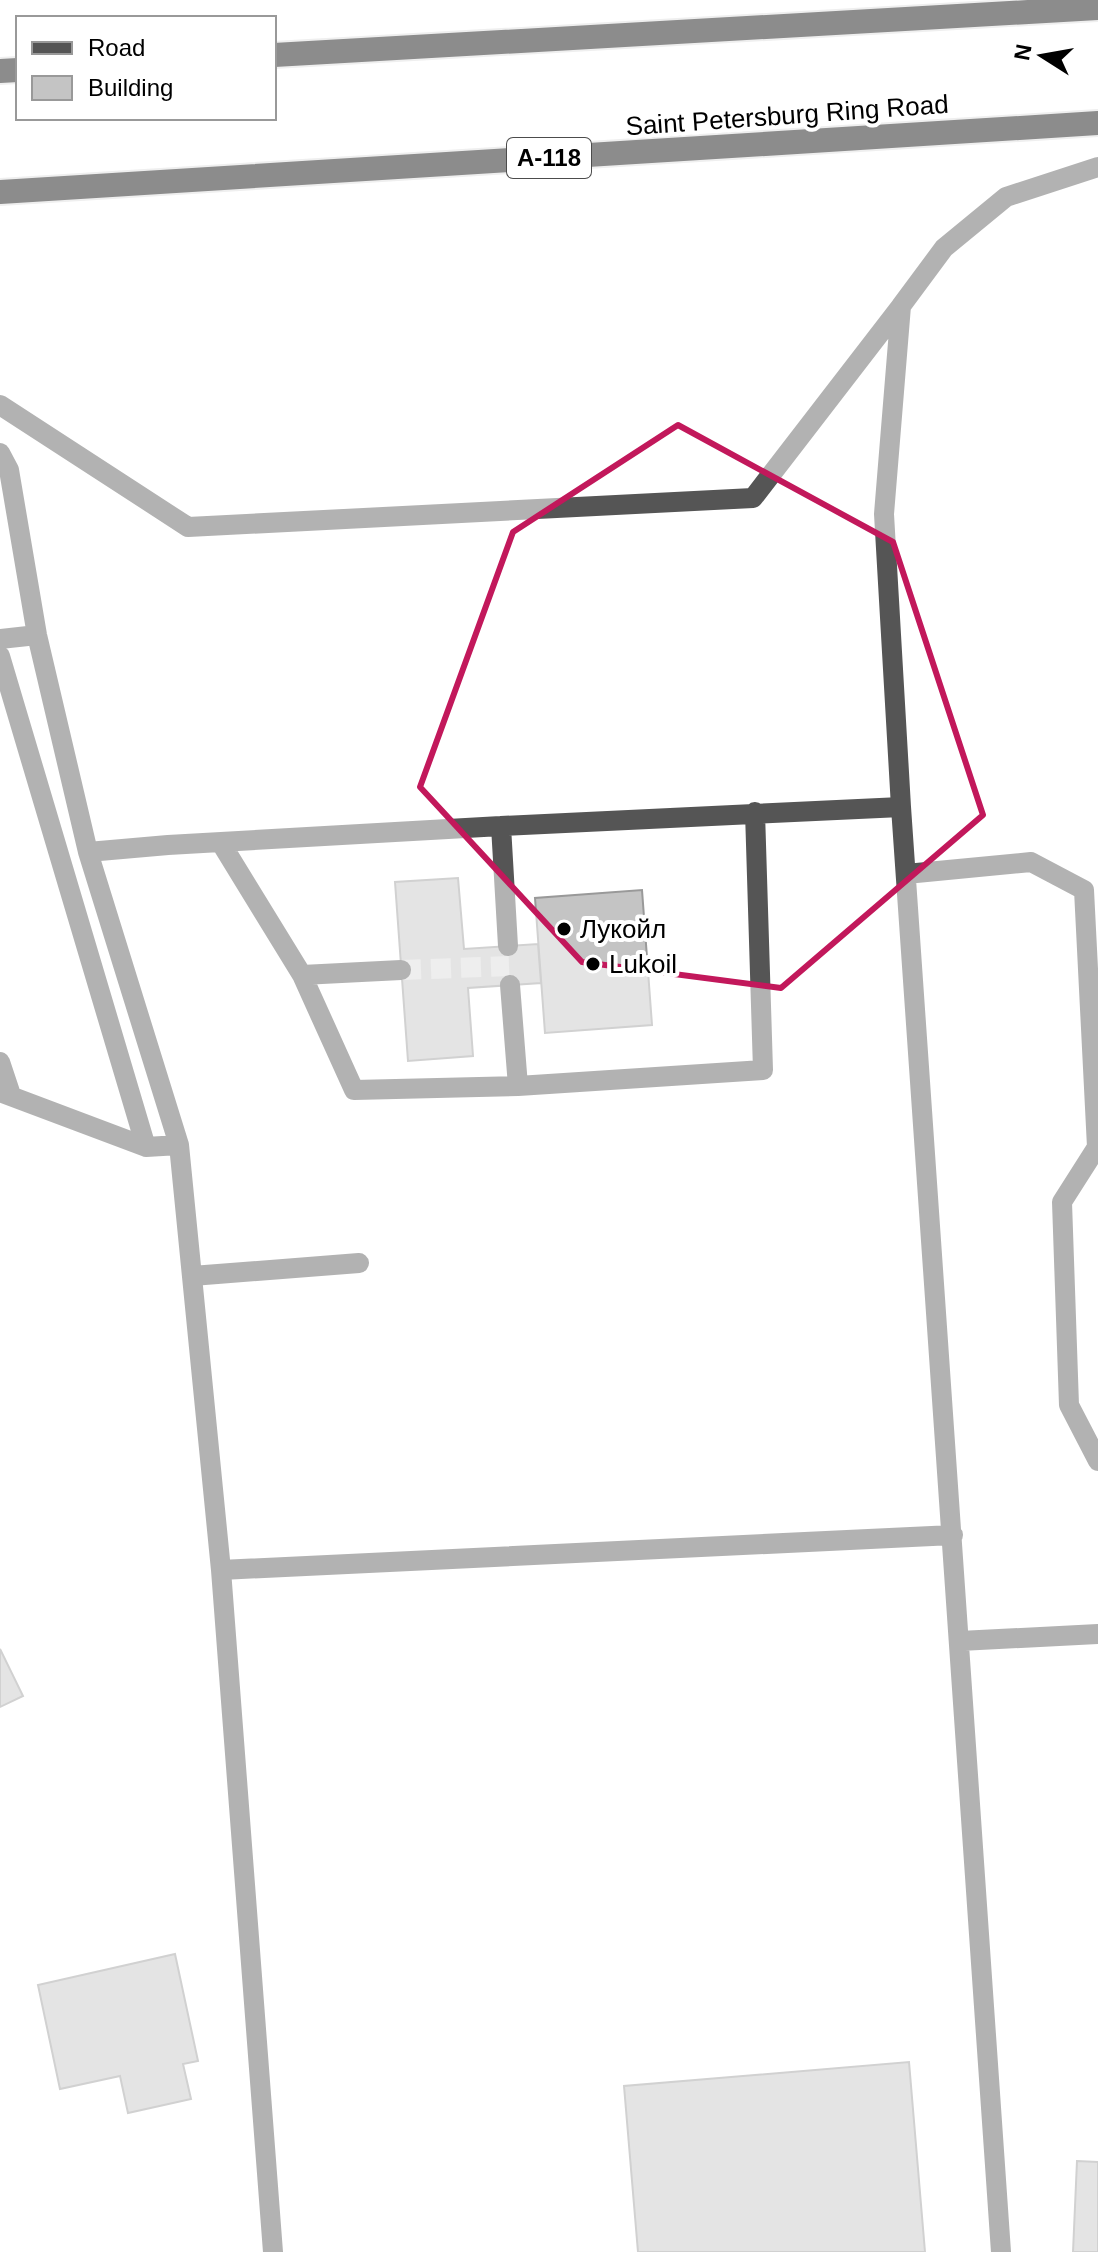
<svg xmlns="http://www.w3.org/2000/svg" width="1098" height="2252" font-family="Helvetica,sans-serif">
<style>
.building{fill:#c4c4c4;stroke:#999;stroke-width:2}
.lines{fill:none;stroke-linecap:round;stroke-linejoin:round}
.minor-tunnel{stroke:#d9d9d9;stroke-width:20;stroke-dasharray:20 10;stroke-linecap:butt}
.highway-casing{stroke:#dbdbdb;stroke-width:28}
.minor{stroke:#555;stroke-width:20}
.highway{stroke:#000;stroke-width:24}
.marked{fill:none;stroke:#c2185b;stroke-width:6;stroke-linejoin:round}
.poi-dot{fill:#000;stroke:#fff;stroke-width:3}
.labels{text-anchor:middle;stroke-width:8;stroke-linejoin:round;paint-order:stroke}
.shield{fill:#fff;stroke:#4c4c4c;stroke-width:2}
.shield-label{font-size:24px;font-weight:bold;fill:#000}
.street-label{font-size:26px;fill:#000;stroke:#fff}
.poi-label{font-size:26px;fill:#000;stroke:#fff;text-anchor:start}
</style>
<rect width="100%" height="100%" fill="#fff"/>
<path class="building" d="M458 878 464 949 538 944 541 983 468 988 473 1056 408 1061 395 882Z
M642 890 652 1025 545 1033 535 898Z
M0 1649 23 1696 0 1707Z
M175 1954 198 2061 183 2064 191 2099 128 2113 120 2076 60 2089 38 1985Z
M909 2062 925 2252H638L624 2086Z
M1077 2161 1098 2162V2252H1073Z"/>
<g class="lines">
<path class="minor-tunnel" d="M401 970 509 966"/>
<defs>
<path id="highway" d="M274 55 1098 8
M0 71 18 70
M0 192 1098 123"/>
</defs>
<use href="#highway" class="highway-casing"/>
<path class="minor" d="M0 405 188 527 753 498 901 306
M0 453 9 470 37 635 88 852 179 1145 221 1570 273 2252
M0 639 37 635
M0 656 146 1147
M501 826 508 946
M221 843 302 975 354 1090 518 1086 763 1070 755 812
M88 852 168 845 501 826 901 807
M906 874 1031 862 1084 890 1097 1147 1062 1202 1069 1405 1098 1461
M302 975 401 970
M510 985 518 1086
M0 1062 11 1095
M0 1092 146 1147 179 1145
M192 1276 359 1263
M221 1570 953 1535
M960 1641 1098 1634
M1001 2252 901 807 884 514 901 306 944 248 1006 197 1098 167"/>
<use href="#highway" class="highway"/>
</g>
<path d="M0 0H1098V2252H0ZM678 425 893 542 983 815 781 988 582 962 420 787 513 532Z" fill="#fff" fill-opacity=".55" fill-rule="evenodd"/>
<path class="marked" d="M678 425 893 542 983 815 781 988 582 962 420 787 513 532Z"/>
<g class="poi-dot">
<circle cx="564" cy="929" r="8"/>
<circle cx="593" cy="964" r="8"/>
</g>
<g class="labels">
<rect class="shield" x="507" y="138" width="84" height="40" rx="6"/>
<g class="shield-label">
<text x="549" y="166">А-118</text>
</g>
<g class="street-label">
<text transform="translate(787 115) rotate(-4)" y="9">Saint Petersburg Ring Road</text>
</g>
<g class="poi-label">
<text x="580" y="938">Лукойл</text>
<text x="609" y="973">Lukoil</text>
</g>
</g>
<rect x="16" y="16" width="260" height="104" fill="#ffffff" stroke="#999999" stroke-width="2"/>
<rect x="32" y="42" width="40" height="12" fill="#555555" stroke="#999999" stroke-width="2"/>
<text x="88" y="56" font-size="24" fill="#000000">Road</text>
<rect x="32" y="76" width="40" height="24" fill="#c4c4c4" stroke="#999999" stroke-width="2"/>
<text x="88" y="96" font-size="24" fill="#000000">Building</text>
<g transform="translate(1042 56) rotate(281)" stroke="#ffffff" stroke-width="6" paint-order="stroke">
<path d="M0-6L14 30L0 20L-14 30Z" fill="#000000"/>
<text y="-12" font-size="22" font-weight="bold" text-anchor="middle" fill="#000000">N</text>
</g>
</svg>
